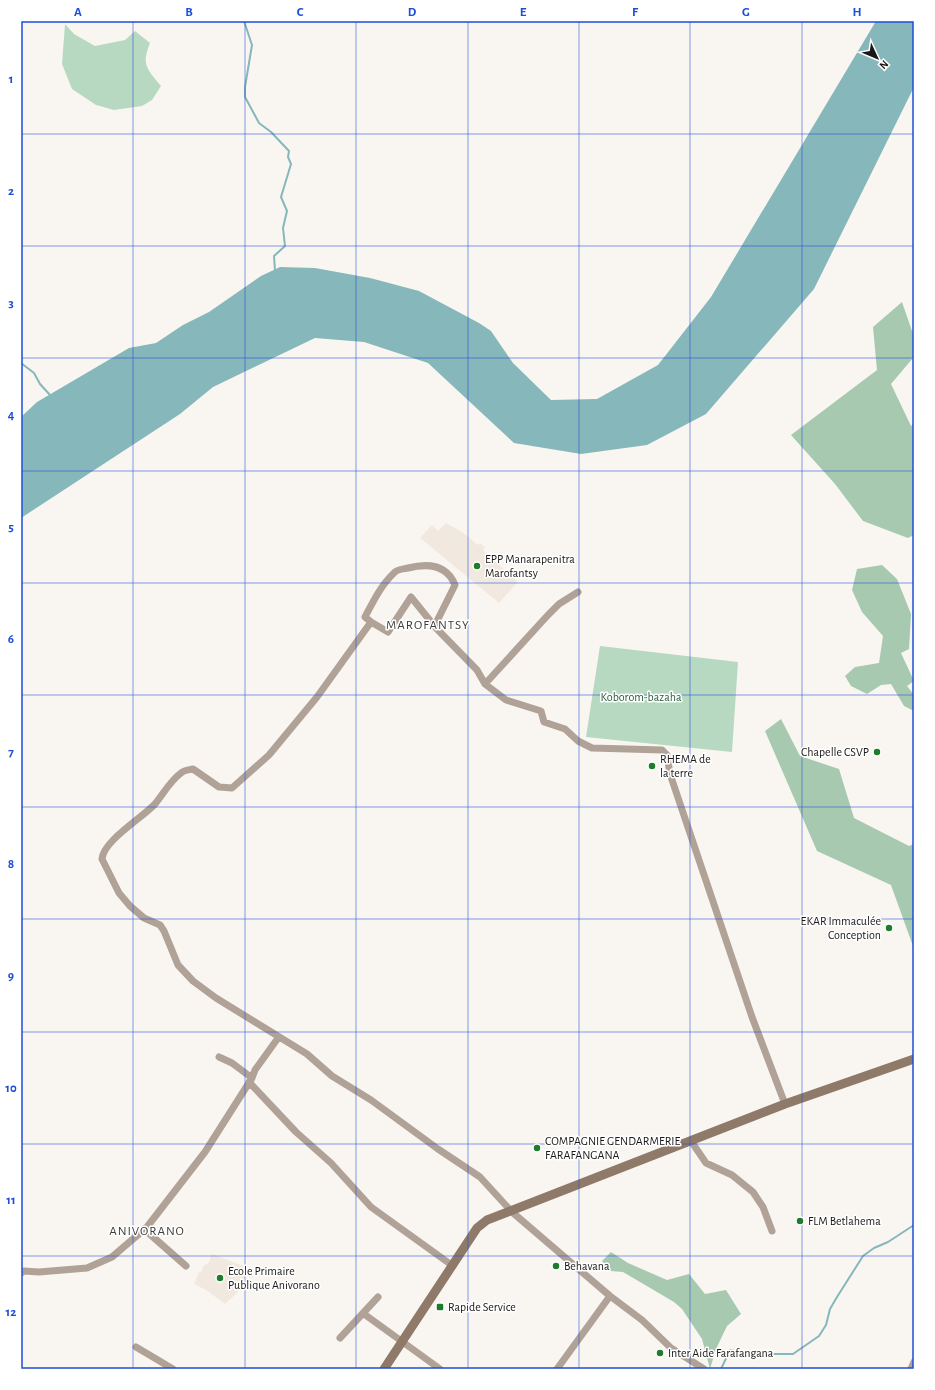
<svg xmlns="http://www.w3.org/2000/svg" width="935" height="1390" font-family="'Alegreya Sans',sans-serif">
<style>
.built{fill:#f1e9df}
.green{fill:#b8d9c1}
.forest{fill:#a6c9b0}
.water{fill:#86b7ba}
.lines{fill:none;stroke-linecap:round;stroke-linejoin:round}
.stream{stroke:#86b7ba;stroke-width:2}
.minor{stroke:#b1a297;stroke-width:7}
.secondary{stroke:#8f7a6a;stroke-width:9}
.grid{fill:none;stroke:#1d4ed8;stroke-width:1;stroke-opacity:0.55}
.poi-dot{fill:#1e7c2c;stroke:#fff;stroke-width:1.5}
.labels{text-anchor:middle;stroke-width:3;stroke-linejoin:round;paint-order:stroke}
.poi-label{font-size:12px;fill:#191816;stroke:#fff;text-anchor:start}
.park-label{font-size:12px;fill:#255c3a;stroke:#fff}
.neighbourhood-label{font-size:13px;letter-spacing:1px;fill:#403e3b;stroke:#fff}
.neatline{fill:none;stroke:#1d4ed8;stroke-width:1.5}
.grid-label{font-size:13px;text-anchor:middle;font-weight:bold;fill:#1d4ed8}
</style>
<rect width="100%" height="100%" fill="#f9f6f2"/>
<path class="built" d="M446 523 462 532 478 545 480 543 485 547 483 550 518 582 499 603 420 538 432 525 438 531Z
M212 1254 249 1268 238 1292 225 1304 206 1290 194 1284 199 1272H201L204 1265 208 1264Z"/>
<path class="green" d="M65 24 74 34 95 46 125 40 135 31 150 43C141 65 147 69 161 86L152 100 142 106 114 110 96 105 72 89 62 64Z
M600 646 738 662 732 752 586 737Z"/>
<path class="forest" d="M902 302 913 334V358L891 384 911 426 914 423V535L908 538 863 521 835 484 791 435 877 370 873 327Z
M882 565 897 579 911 614 909 649 901 653 914 681 907 686 914 695V711L904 706 891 684 881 685 867 694 851 686 845 676 855 667 879 663 883 636 862 612 852 590 857 569Z
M781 719 800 756 839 769 854 818 909 846 914 844V949L891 885 817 851 765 731Z
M611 1252 628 1263 667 1280 689 1274 705 1294 726 1290 741 1314 727 1326 716 1349 710 1369 702 1339 682 1309 674 1302 623 1272 611 1271 602 1261Z"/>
<path class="water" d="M876 21H914V87L814 289 706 414 647 445 581 454 514 443 428 363 364 342 315 338 213 387 180 414 21 518V417L37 402 129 348 156 343 183 325 209 312 261 276 280 267 315 268 370 278 419 291 479 323 491 331 513 363 551 400 597 399 658 365 711 297Z"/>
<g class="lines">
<path class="stream" d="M244 21 252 45 245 87V97L259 123 271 132 289 151 288 157 291 164 281 197 287 211 283 228 285 246 274 256 275 271
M21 363 34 373 40 384 50 395
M721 1369 730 1350 755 1356 760 1354H793L819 1336 826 1325 830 1309 837 1297 863 1256 874 1248 888 1242 914 1225"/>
<path class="minor" d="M371 622 365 617C373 602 381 585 394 573 397 569 404 569 408 568 428 563 447 565 455 585L437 621 436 628 477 670 485 684 506 700 541 711 544 722 565 729 578 741 592 748 662 750 667 755 670 774 752 1017 785 1104
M436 628 411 597 388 632 371 622 317 697 269 755 232 788 219 787 193 769C189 770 184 770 181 773 170 781 164 793 155 804 142 818 103 841 102 859L119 893 130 906 144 918 160 925 164 931 178 965 193 981 216 998 307 1054 332 1076 371 1100 438 1149 480 1177 512 1212 610 1296 642 1320 671 1348 704 1369
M485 684 548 615 559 604 578 592
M219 1057 232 1063 252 1078
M249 1082 296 1132 331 1163 371 1207 453 1266
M691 1141 706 1163 732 1175 753 1192 763 1207 772 1231
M144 1229 186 1266
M21 1273 24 1271 39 1272 87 1268 112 1257 147 1227 205 1152 252 1078 255 1070 278 1038
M364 1314 440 1369
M340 1338 378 1297
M136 1347 173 1369
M557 1369 610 1296
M911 1369 914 1362"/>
<path class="secondary" d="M384 1369 477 1228 487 1220 785 1104 914 1059"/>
</g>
<path class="grid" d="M133 21V1369M245 21V1369M356 21V1369M468 21V1369M579 21V1369M690 21V1369M802 21V1369M21 134H914M21 246H914M21 358H914M21 471H914M21 583H914M21 695H914M21 807H914M21 919H914M21 1032H914M21 1144H914M21 1256H914"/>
<g class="poi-dot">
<circle cx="477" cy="566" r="4"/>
<circle cx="877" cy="752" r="4"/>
<circle cx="652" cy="766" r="4"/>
<circle cx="889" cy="928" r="4"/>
<circle cx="537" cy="1148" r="4"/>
<circle cx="800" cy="1221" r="4"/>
<circle cx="556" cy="1266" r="4"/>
<circle cx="220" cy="1278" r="4"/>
<rect x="436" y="1303" width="8" height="8" rx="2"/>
<circle cx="660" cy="1353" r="4"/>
</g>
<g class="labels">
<g class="poi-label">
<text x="485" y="563">EPP Manarapenitra<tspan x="485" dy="14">Marofantsy</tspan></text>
<text x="869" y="756" text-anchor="end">Chapelle CSVP</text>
<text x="660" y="763">RHEMA de<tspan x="660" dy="14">la terre</tspan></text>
<text x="881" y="925" text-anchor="end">EKAR Immaculée<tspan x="881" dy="14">Conception</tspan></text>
<text x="545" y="1145">COMPAGNIE GENDARMERIE<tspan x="545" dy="14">FARAFANGANA</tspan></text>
<text x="808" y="1225">FLM Betlahema</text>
<text x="564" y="1270">Behavana</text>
<text x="228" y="1275">Ecole Primaire<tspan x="228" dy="14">Publique Anivorano</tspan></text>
<text x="448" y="1311">Rapide Service</text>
<text x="668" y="1357">Inter Aide Farafangana</text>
</g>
<g class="park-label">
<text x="641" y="701">Koborom-bazaha</text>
</g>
<g class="neighbourhood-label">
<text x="428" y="629">MAROFANTSY</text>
<text x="147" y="1235">ANIVORANO</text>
</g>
</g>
<rect width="935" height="1390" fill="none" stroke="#ffffff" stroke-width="44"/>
<g transform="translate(877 58) rotate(134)" stroke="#ffffff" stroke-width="3" paint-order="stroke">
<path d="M0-3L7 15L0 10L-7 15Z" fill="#191816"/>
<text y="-6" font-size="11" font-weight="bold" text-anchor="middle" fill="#191816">N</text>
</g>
<rect x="22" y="22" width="891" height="1346" class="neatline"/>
<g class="grid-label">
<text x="78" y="16">A</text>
<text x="189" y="16">B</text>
<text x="300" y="16">C</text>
<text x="412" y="16">D</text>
<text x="523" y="16">E</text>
<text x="635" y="16">F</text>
<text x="746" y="16">G</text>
<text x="857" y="16">H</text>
<text x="11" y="83">1</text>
<text x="11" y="195">2</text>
<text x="11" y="307">3</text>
<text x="11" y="419">4</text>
<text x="11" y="531">5</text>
<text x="11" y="643">6</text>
<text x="11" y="756">7</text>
<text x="11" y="868">8</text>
<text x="11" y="980">9</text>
<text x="11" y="1092">10</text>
<text x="11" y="1204">11</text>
<text x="11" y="1316">12</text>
</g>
</svg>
